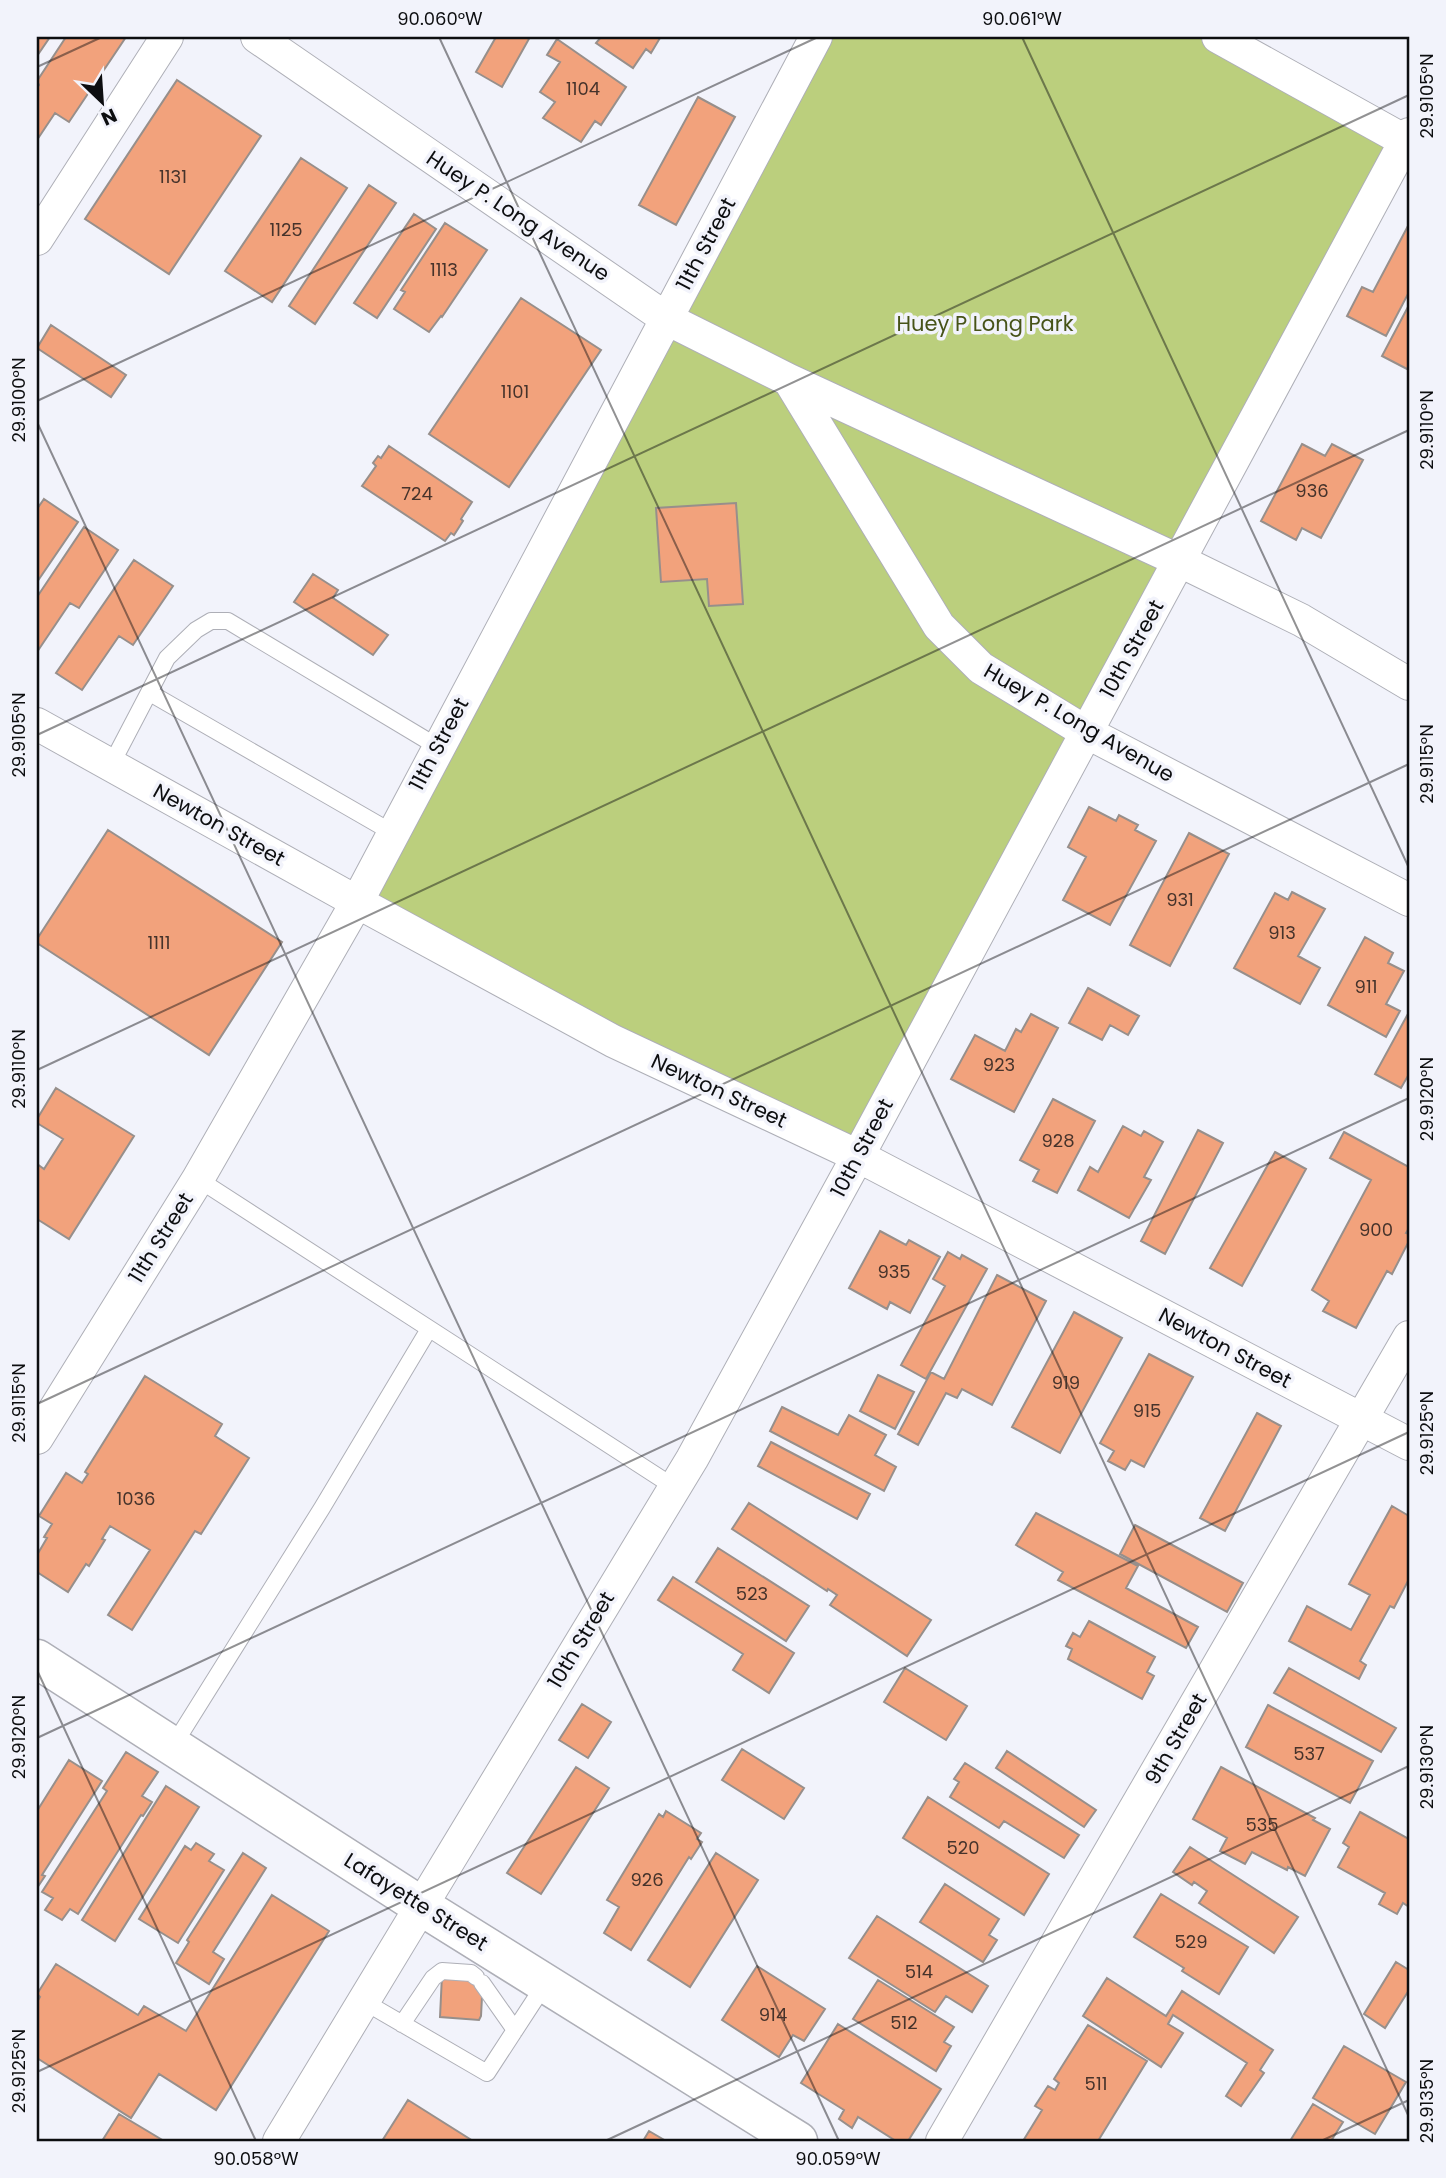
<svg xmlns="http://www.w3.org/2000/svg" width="1446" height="2178" font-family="Poppins,sans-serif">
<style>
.green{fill:#bbcf7d}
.building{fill:#f2a27c;stroke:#978f8b;stroke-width:2}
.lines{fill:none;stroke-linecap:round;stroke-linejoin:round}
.lane-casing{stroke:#aeafb7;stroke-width:18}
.street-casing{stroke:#aeafb7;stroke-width:34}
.secondary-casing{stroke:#aeafb7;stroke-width:41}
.lane{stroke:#fff;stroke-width:16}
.street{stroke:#fff;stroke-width:32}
.secondary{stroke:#fff;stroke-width:38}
.ticks{fill:none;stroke:#0d0e10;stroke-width:2;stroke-opacity:0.45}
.labels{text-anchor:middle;stroke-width:7;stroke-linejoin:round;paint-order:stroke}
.number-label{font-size:18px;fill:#46332b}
.street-label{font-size:21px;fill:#0d0e10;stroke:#f2f3fb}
.park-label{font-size:21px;fill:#475318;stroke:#f2f3fb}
.neatline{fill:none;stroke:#0d0e10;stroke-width:2.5}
.ticks-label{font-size:18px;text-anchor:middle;fill:#0d0e10}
</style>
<rect width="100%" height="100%" fill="#f2f3fb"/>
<path class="green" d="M816 37H1218L1406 141 858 1156 357 902Z"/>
<path class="building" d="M37 37H50L37 56Z
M66 37H126L69 122 55 113 37 140V88L39 85 37 81Z
M496 37H530L502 87 476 72Z
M601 37H658L660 38 651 53 646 49 633 68 596 43Z
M557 39 626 87 601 125 595 121 581 142 543 118 555 102 540 92 560 62 547 55Z
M177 80 261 136 169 274 85 219Z
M698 97 735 117 676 225 639 205Z
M301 158 347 188 272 302 225 271Z
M369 185 396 203 315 324 289 306Z
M414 214 436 229 377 318 354 303Z
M445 223 487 250 442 317 441 316 429 332 394 309 405 292 401 290Z
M1409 224V292L1386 336 1347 316 1362 287 1373 292Z
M521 298 601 350 509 487 429 434Z
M1409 305V370L1382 356Z
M51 325 126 375 111 397 37 348Z
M1302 444 1325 456 1332 444 1363 460 1321 538 1302 528 1296 540 1261 521Z
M389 446 472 502 461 519 463 521 454 535 451 533 445 541 362 486 376 466 373 463 378 456 381 458Z
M44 499 78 522 37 582V509Z
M736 503 743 604 709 606 707 579 661 582 656 508Z
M84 527 118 550 79 608 70 603 37 652V597Z
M134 560 173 586 133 645 119 636 82 690 56 673Z
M313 574 338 590 333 598 388 635 373 655 294 602Z
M1089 807 1116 821 1119 815 1138 825 1135 830 1156 841 1110 925 1063 900 1086 857 1068 847Z
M108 830 282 942 209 1055 37 943V939Z
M1189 833 1229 854 1170 966 1130 945Z
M1292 892 1325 909 1298 956 1320 968 1300 1004 1234 968 1275 893 1288 900Z
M1365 937 1393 953 1388 963 1404 971 1386 1004 1400 1011 1386 1037 1328 1005Z
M1088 988 1139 1016 1128 1035 1110 1025 1102 1040 1069 1023Z
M1409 1012V1074L1401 1088 1375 1074Z
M1031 1014 1058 1028 1014 1112 951 1079 975 1035 1005 1051 1016 1029 1021 1032Z
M56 1088 134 1136 69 1239 37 1219V1164L44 1169 63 1139 37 1123V1119Z
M1053 1099 1095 1121 1057 1193 1033 1181 1039 1170 1020 1160Z
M1123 1126 1141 1136 1144 1131 1163 1142 1144 1177 1151 1180 1129 1218 1078 1190 1090 1167 1098 1172Z
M1198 1130 1223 1143 1165 1254 1141 1241Z
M1344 1132 1409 1167V1228L1406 1233 1409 1234V1241L1392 1274 1387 1271 1356 1328 1323 1311 1329 1301 1312 1290 1371 1180 1330 1158Z
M1275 1152 1306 1169 1242 1286 1210 1268Z
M880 1231 906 1245 909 1240 940 1257 910 1313 890 1302 887 1309 849 1288Z
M948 1252 960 1259 962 1255 987 1269 926 1379 901 1365 945 1286 933 1279Z
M997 1275 1046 1301 992 1405 962 1389 957 1398 946 1393 918 1445 898 1434 931 1372 944 1379Z
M1074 1312 1122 1338 1060 1453 1012 1427Z
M1149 1354 1193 1377 1144 1467 1131 1460 1125 1470 1108 1461 1114 1451 1100 1443Z
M878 1375 914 1392 895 1429 860 1411Z
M145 1376 222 1424 215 1436 249 1458 201 1534 195 1531 132 1630 108 1615 150 1550 110 1526 102 1539 105 1540 89 1566 86 1564 68 1592 37 1572V1555L47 1538 44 1537 52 1524 39 1516 66 1473 82 1483 88 1474 85 1472Z
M782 1407 838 1435 849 1415 886 1435 875 1455 896 1467 884 1491 770 1431Z
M1257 1413 1281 1426 1225 1531 1200 1518Z
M771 1442 870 1494 857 1519 758 1466Z
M749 1503 931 1620 907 1656 830 1605 837 1595 828 1589 827 1591 732 1529Z
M1392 1506 1409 1516V1579L1394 1608 1390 1606 1360 1661 1366 1665 1359 1679 1289 1641 1307 1606 1351 1630 1370 1595 1349 1584Z
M1036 1513 1138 1566 1126 1588 1198 1627 1186 1648 1058 1580 1063 1572 1016 1545Z
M1135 1525 1243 1583 1227 1612 1120 1554Z
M718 1548 809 1606 786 1641 696 1582Z
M673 1577 794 1653 769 1693 733 1670 743 1654 658 1600Z
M1089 1621 1155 1657 1147 1672 1154 1676 1142 1699 1068 1659 1072 1649 1066 1646 1073 1633 1080 1637Z
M905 1668 967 1706 946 1740 884 1702Z
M1289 1668 1396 1728 1381 1752 1274 1693Z
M582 1704 611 1722 588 1758 559 1740Z
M1268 1705 1373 1761 1350 1803 1246 1747Z
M742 1749 804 1788 784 1819 722 1780Z
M1007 1751 1096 1810 1084 1827 996 1768Z
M126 1752 158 1772 142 1796 152 1802 143 1816 141 1815 78 1914 70 1909 62 1920 45 1910 53 1898 42 1892 107 1791 103 1788Z
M69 1760 102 1781 42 1875 45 1876 37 1888V1811Z
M965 1763 1079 1835 1064 1858 1004 1821 999 1828 950 1797 959 1782 954 1779Z
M576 1767 609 1788 541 1894 507 1873Z
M1221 1767 1315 1818 1313 1820 1330 1829 1305 1876 1288 1867 1287 1870 1252 1852 1245 1864 1220 1851 1227 1838 1193 1819Z
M166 1786 199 1807 115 1941 82 1920Z
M928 1797 1049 1874 1024 1915 903 1838Z
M666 1811 701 1833 697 1839 702 1842 691 1859 689 1857 631 1950 604 1933 619 1907 607 1900 659 1814 663 1817Z
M1360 1812 1409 1839V1907L1403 1903 1397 1914 1379 1904 1385 1893 1338 1867 1349 1847 1343 1843Z
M196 1843 214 1854 209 1861 224 1870 178 1943 139 1919 185 1846 191 1850Z
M1190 1847 1298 1917 1274 1953 1199 1903 1207 1891 1194 1882 1192 1885 1173 1872Z
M243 1853 266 1868 213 1952 224 1959 209 1984 176 1963 189 1942 187 1940Z
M716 1853 758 1880 690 1987 648 1960Z
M945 1884 999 1919 989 1935 997 1940 983 1962 920 1922Z
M1161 1894 1248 1947 1219 1994 1182 1971 1184 1968 1134 1937Z
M272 1895 329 1931 216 2110 159 2074 131 2118 37 2058V2002L40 1997 37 1994 56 1964 138 2015 144 2006 186 2031Z
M877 1916 988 1986 972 2012 946 1996 935 2012 849 1958Z
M1396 1962 1409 1970V1990L1385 2028 1364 2014Z
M757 1966 825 2009 804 2041 793 2035 779 2057 722 2020Z
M442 1975 483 1977 481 2016 479 2020 440 2017Z
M1107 1978 1166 2016 1182 1991 1273 2050 1260 2070 1264 2073 1241 2106 1226 2096 1247 2063 1173 2015 1168 2024 1183 2033 1161 2067 1083 2016Z
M878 1980 954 2027 944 2042 951 2046 936 2071 853 2019Z
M838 2024 941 2089 908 2141H896L858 2117 852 2128 839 2119 844 2110 801 2083Z
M1088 2025 1147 2061 1098 2141H1023L1042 2110 1035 2106 1048 2086 1055 2090 1059 2083 1054 2079Z
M1344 2046 1406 2082 1375 2134 1313 2098Z
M408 2100 473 2141H382Z
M1313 2104 1343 2122 1331 2141H1290Z
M119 2114 164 2141H102Z
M649 2131 666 2141H643Z"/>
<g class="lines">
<defs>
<path id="lane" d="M150 693 393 833
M111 765 167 658 196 630 211 621H228L438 747
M198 1179 674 1487
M173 1746 322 1508 429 1329
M482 1983 515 2030
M363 2001 487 2073 545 1984
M402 2024 433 1978 442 1971 471 1973 476 1977"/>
<path id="street" d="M257 37 667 319 789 380 1180 561 1301 620 1409 684
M1218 37 1409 143
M37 239 167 37
M789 380 939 626 981 668 1086 732 1409 900
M37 724 357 902 613 1041 858 1156 1409 1444
M37 1438 198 1179 357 902 816 37
M279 2141 692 1459 858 1156 1409 134
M942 2141 1409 1337"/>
<path id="secondary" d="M37 1659 421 1906 798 2141"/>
</defs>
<use href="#lane" class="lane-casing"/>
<use href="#street" class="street-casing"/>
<use href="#secondary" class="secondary-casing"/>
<use href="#lane" class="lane"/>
<use href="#street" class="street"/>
<use href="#secondary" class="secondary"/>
</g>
<path class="ticks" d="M439 37 1409 2117M1022 37 1409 868M37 67 102 37M37 401 818 37M37 422 839 2141M37 735 1409 95M37 1070 1409 430M37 1404 1409 764M37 1670 256 2141M37 1738 1409 1098M37 2072 1409 1432M605 2141 1409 1766M1321 2141 1409 2100"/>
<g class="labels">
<g class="number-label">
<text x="583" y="95">1104</text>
<text x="173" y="183">1131</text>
<text x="286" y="236">1125</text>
<text x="444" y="276">1113</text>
<text x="515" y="398">1101</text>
<text x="1312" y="497">936</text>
<text x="417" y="500">724</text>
<text x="1180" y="906">931</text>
<text x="1282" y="939">913</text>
<text x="159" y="949">1111</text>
<text x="1366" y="993">911</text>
<text x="999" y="1071">923</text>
<text x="1058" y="1147">928</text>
<text x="1376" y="1236">900</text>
<text x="894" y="1278">935</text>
<text x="1066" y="1389">919</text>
<text x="1147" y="1417">915</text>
<text x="136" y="1505">1036</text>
<text x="752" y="1600">523</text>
<text x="1309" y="1760">537</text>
<text x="1262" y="1831">535</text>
<text x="963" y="1854">520</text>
<text x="647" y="1886">926</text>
<text x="1191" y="1948">529</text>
<text x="919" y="1978">514</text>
<text x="773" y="2021">914</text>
<text x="904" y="2029">512</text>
<text x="1096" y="2090">511</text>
</g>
<g class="street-label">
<text transform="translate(518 216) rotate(34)" y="7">Huey P. Long Avenue</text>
<text transform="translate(706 244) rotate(-62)" y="7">11th Street</text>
<text transform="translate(1132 649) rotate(-61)" y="7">10th Street</text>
<text transform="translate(1079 723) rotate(30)" y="7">Huey P. Long Avenue</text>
<text transform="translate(439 744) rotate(-62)" y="7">11th Street</text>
<text transform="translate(219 825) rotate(29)" y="7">Newton Street</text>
<text transform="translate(719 1091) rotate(25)" y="7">Newton Street</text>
<text transform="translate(862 1148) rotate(-62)" y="7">10th Street</text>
<text transform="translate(161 1238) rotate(-58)" y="7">11th Street</text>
<text transform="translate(1225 1348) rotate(28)" y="7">Newton Street</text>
<text transform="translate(581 1640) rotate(-59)" y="7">10th Street</text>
<text transform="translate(1176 1739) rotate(-60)" y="7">9th Street</text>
<text transform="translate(416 1902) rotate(32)" y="7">Lafayette Street</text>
</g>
<g class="park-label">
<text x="985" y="331">Huey P Long Park</text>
</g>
</g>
<rect width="1446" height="2178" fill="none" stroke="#f2f3fb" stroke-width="77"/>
<g transform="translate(102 102) rotate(155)" stroke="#f2f3fb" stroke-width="5" paint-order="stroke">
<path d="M0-5L12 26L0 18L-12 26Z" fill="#0d0e10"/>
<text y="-10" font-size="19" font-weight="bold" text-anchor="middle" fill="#0d0e10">N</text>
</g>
<rect x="38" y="38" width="1370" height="2102" class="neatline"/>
<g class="ticks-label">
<text x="440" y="25">90.060°W</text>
<text x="1022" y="25">90.061°W</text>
<text transform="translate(1427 96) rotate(-90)" y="6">29.9105°N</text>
<text transform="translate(19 400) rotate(-90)" y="6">29.9100°N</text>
<text transform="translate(1427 430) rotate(-90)" y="6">29.9110°N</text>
<text transform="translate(19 735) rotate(-90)" y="6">29.9105°N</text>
<text transform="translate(1427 764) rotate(-90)" y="6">29.9115°N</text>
<text transform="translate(19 1069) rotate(-90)" y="6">29.9110°N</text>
<text transform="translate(1427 1099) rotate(-90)" y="6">29.9120°N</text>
<text transform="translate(19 1403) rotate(-90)" y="6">29.9115°N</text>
<text transform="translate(1427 1433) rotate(-90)" y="6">29.9125°N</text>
<text transform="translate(19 1737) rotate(-90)" y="6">29.9120°N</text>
<text transform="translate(1427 1767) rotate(-90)" y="6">29.9130°N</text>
<text transform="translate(19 2071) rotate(-90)" y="6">29.9125°N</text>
<text transform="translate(1427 2101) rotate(-90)" y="6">29.9135°N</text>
<text x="256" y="2165">90.058°W</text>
<text x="838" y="2165">90.059°W</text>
</g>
</svg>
